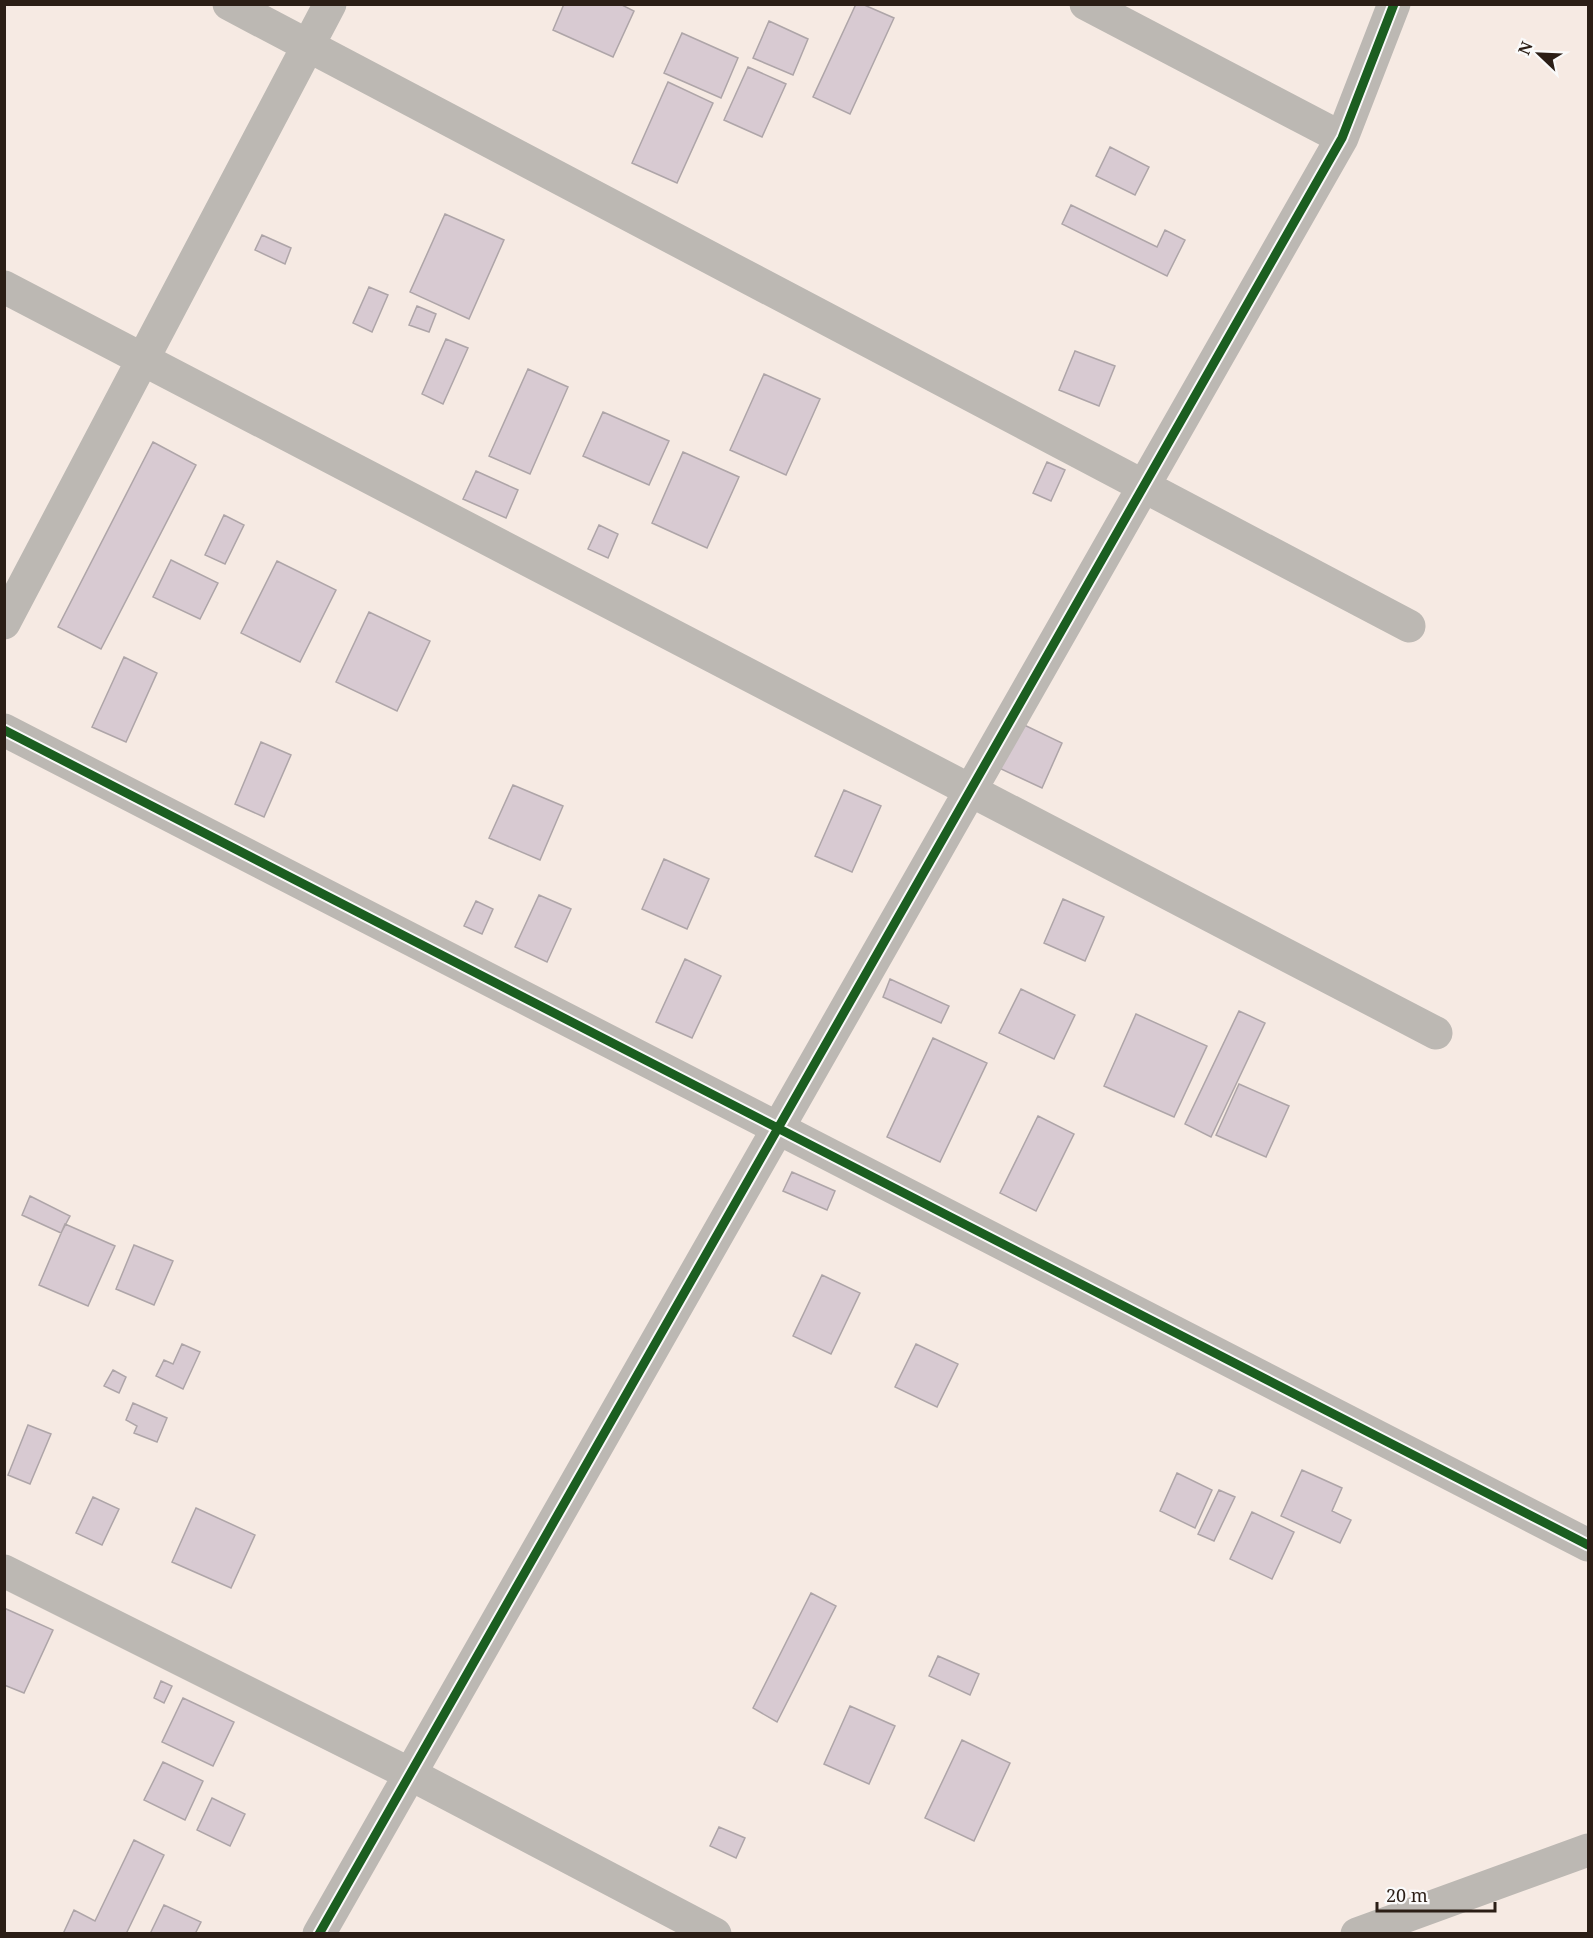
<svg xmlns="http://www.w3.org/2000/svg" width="1593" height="1938" font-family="'Noto Serif',serif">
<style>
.building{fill:#d8cad2;stroke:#aea5a8;stroke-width:1.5}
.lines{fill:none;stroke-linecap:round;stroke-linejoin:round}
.minor{stroke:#bcb8b3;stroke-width:33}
.tertiary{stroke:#bcb8b3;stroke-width:33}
.cycleway-casing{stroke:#fafafa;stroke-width:13}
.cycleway{stroke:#1b5e20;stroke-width:9}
</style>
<rect width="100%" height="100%" fill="#f6eae3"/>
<path class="building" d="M564 4H620L634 11 613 57 553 30Z
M856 4H862L894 18 850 114 813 97Z
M769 21 808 39 793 75 753 58Z
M682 33 738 58 721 98 664 73Z
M748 67 786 84 762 137 724 120Z
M668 82 713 103 677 183 632 163Z
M1110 147 1149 167 1135 195 1096 176Z
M1071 205 1157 247 1165 230 1185 240 1167 276 1062 224Z
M445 214 504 240 469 319 410 292Z
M262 235 291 248 285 264 255 250Z
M369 287 388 295 372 332 353 323Z
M417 306 436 314 429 332 409 325Z
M446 339 468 348 443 404 422 394Z
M1075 351 1115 366 1099 406 1059 390Z
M528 369 568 387 530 474 489 456Z
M764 374 820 399 786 475 730 450Z
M603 412 669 441 649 485 583 456Z
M153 442 196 465 101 649 58 627Z
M683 452 739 477 707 548 652 523Z
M1047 462 1065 470 1051 501 1033 493Z
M476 471 518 490 506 518 463 499Z
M224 515 244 525 225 564 205 555Z
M599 525 618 534 608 558 588 549Z
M171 560 218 583 200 619 153 597Z
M277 561 336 590 300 662 241 633Z
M369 612 430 641 397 711 336 682Z
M124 657 157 673 126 742 92 727Z
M1020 723 1062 743 1042 788 999 768Z
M261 742 291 755 264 817 235 804Z
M513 785 563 806 540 860 489 838Z
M844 790 881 806 852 872 815 856Z
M664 859 709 879 687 929 642 909Z
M539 895 571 909 547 962 515 947Z
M1063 899 1104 917 1085 961 1044 943Z
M476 901 493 909 482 934 464 926Z
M685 959 721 976 692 1038 656 1022Z
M890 979 949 1006 941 1023 883 997Z
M1021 989 1075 1015 1054 1059 999 1033Z
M1239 1011 1265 1023 1211 1137 1185 1124Z
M1136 1014 1207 1046 1174 1117 1104 1086Z
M933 1038 987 1063 940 1162 887 1137Z
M1239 1084 1289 1106 1266 1157 1216 1135Z
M1038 1116 1074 1134 1036 1211 1000 1193Z
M792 1172 835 1191 827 1210 783 1191Z
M30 1196 70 1216 61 1233 22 1215Z
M65 1224 115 1246 88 1306 39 1285Z
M134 1245 173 1261 154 1305 116 1289Z
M822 1275 860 1293 831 1354 793 1336Z
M182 1344 200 1352 183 1389 156 1376 164 1360 173 1364Z
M916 1344 958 1364 937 1407 895 1387Z
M113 1370 126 1377 119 1393 104 1386Z
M133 1403 167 1418 157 1442 134 1433 137 1426 126 1420Z
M28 1425 51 1434 30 1484 8 1475Z
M1302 1470 1342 1488 1332 1511 1351 1520 1340 1543 1281 1516Z
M1177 1473 1212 1490 1195 1528 1160 1511Z
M1219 1490 1235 1497 1214 1541 1198 1534Z
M93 1497 119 1509 102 1545 76 1533Z
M196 1508 255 1535 231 1588 172 1562Z
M1252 1512 1294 1532 1272 1579 1230 1559Z
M811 1593 836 1606 777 1722 753 1708Z
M4 1608 53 1630 24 1693 4 1685Z
M938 1656 979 1674 970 1695 929 1676Z
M161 1681 172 1686 164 1703 154 1698Z
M183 1698 234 1722 213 1766 162 1742Z
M850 1706 895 1726 869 1784 824 1764Z
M962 1740 1010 1763 974 1841 925 1818Z
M163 1762 203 1781 185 1820 144 1800Z
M212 1798 245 1814 230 1846 197 1830Z
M719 1827 745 1838 736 1858 710 1846Z
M134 1840 164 1855 126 1934H63L74 1910 95 1921Z
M164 1905 201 1922 195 1934H150Z"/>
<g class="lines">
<path class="minor" d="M229 4 1409 626
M1086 4 1342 138
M4 287 1436 1033
M4 623 330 4
M4 730 1588 1545
M4 1571 410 1774 715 1934
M319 1934 1342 138 1394 4"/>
<path class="tertiary" d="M1357 1934 1588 1850"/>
<defs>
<path id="cycleway" d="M4 730 1588 1545
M319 1934 1342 138 1394 4"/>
</defs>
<use href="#cycleway" class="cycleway-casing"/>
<use href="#cycleway" class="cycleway"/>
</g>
<rect width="1593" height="1938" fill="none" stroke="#2b1e16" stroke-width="12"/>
<g transform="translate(1539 54) rotate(293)" stroke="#fafafa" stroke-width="4.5" paint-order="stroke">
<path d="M0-4.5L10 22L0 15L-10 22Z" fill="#2b1e16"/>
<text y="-9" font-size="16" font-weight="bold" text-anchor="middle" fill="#2b1e16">N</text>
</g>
<path d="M1377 1902v9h118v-9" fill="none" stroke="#2b1e16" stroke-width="3"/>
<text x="1386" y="1902" font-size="18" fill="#2b1e16" stroke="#fafafa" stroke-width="4.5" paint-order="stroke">20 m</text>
</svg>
